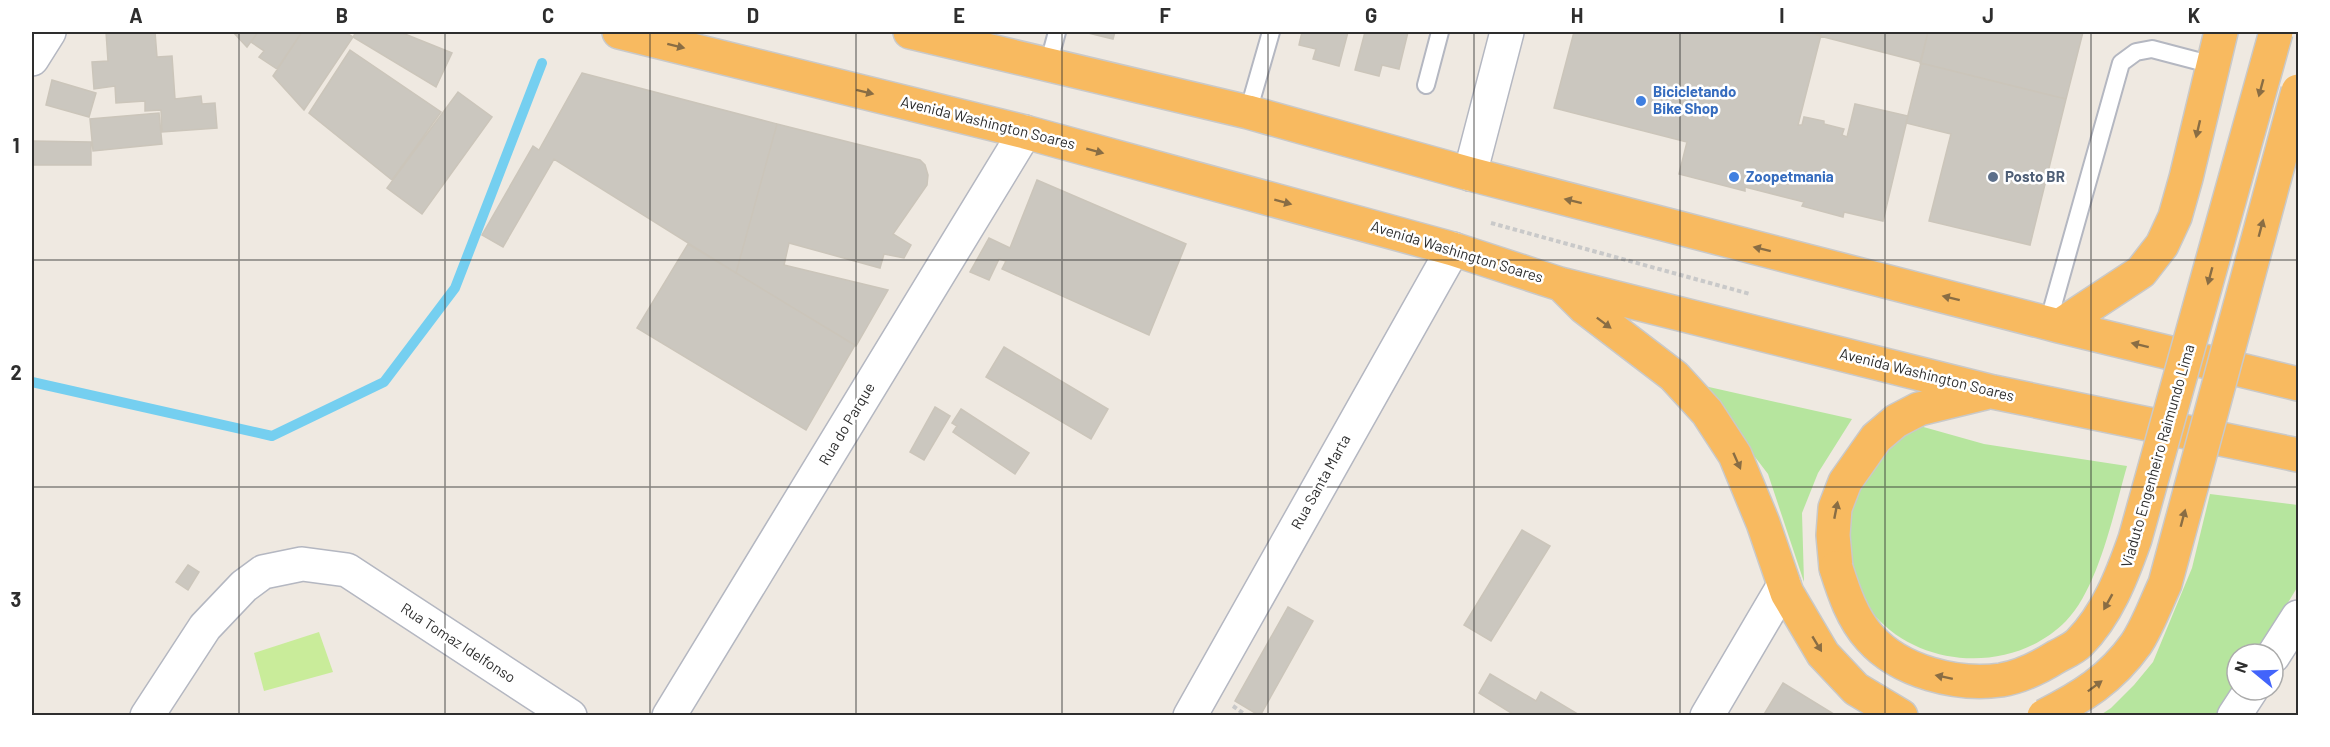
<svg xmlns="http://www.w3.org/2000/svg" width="2330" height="747" font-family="Barlow,sans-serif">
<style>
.green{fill:#b6e59e}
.pitch{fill:#c9ec9a}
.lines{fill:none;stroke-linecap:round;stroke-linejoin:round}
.stream{stroke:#75cff0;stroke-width:10}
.building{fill:#cbc7bf;stroke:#cbc5ba;stroke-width:1.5}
.service-casing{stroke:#b4b7c1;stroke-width:20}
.minor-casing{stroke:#b4b7c1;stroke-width:36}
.trunk-casing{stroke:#c9c9c9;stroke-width:36}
.path{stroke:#c9c9c9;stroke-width:4;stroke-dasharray:4.5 3;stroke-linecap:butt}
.service{stroke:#fff;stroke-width:16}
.minor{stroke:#fff;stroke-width:33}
.trunk{stroke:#f8ba60;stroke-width:33}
.trunk-bridge-casing{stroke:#c9c9c9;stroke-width:36;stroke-linecap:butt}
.trunk-bridge{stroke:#f8ba60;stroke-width:33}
.oneway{fill:#896d44}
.grid{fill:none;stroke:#2e2e2e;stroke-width:1.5;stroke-opacity:0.55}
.shop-dot{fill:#3f7fe0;stroke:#fff;stroke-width:2}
.service-dot{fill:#5c6f8a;stroke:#fff;stroke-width:2}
.labels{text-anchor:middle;stroke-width:5;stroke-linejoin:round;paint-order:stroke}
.shop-label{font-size:15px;font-weight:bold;fill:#366cbe;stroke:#fff;text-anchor:start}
.street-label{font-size:15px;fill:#2e2e2e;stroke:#fff}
.service-label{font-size:15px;font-weight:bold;fill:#4e5e75;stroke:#fff;text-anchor:start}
.neatline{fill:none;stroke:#2e2e2e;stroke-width:2}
.grid-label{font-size:20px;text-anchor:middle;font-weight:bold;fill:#2e2e2e}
</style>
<rect width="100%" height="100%" fill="#efe9e1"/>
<path class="green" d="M1700 385 1852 419 1818 473 1802 513 1804 582 1768 474Z
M1920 426 1984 444 2127 466C2114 511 2099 587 2066 621 2015 673 1923 670 1875 616 1870 609 1861 602 1858 595 1843 566 1845 503 1864 476 1871 466 1889 442 1900 436 1906 432 1913 429 1920 426Z
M2210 494 2298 505V586L2257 654H2237V687L2220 715 2099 716 2111 708 2134 685 2153 662 2192 568Z"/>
<path class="pitch" d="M319 632 333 672 264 691 254 653Z"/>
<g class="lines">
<path class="stream" d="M32 382 272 436 384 382 455 288 542 63"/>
</g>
<path class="building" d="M106 32H155L157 57 172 56 175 99 201 96 202 104 215 103 217 128 162 132 161 110 145 111V101L116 103 115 86 94 89 92 62 108 61Z
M233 32H258L247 47Z
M258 32H302L277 69 259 57 264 51 251 42Z
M302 32H345L353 37 304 110 273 76Z
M356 32H400L452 53 436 87 353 37Z
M1084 32H1115L1113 39Z
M1302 32H1348L1339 66 1313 59 1316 49 1299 45Z
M1365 32H1408L1399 69 1382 65 1379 76 1355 70Z
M1574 32H1805L1821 35 1798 125H1802L1804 117 1824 121V124L1844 129 1842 135 1847 137 1855 104 1908 116 1883 221 1844 212 1843 217 1802 206 1804 202 1745 187V191L1679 174 1687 142 1554 108Z
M1818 32H1928L1921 62 1820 36 1817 35Z
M1928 32H2083L2066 99 1920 63Z
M350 50 441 112 392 180 309 113Z
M1921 63 2066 99 2030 245 1929 221 1951 134 1906 123Z
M582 73 777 124 736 273 554 159 503 247 482 235 533 146 539 150Z
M52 80 96 93 89 117 46 105Z
M458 92 492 117 422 214 387 188Z
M159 113 162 144 93 151 90 119Z
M777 124 920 160 925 165 928 175 927 185 893 234 911 245 904 258 884 254 880 268 789 243 784 265 888 290 856 346 736 273Z
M32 141 91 142V165H32Z
M1037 180 1186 244 1149 335 1002 269 1006 261 999 259 989 280 970 272 989 238 1010 248Z
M688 244 855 345 806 430 637 328Z
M1004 347 1108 409 1091 439 986 377Z
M935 407 950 416 924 460 910 452Z
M961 409 1029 453 1015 474 953 432 957 426 952 423Z
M1522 530 1550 546 1491 641 1464 625Z
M188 565 199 572 188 590 176 582Z
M1288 607 1313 621 1260 716 1235 701Z
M1490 674 1536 701 1541 692 1581 716H1516L1479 693Z
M1783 683 1837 716H1763Z"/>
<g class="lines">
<defs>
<path id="service" d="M1048 65 1057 32
M1426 85 1440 32
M1248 112 1271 32
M2048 323 2121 63 2136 52 2152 49 2213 65"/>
<path id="minor" d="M32 59 49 32
M1470 174 1507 32
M2273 656 2298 617
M147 716 205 627 244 586 263 572 302 564 347 570 570 716
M669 716 1025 132
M1190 716 1453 249
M1707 716 1784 585
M2234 716 2251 690"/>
<path id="trunk" d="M619 32 1025 132 1453 249 1560 284 1993 392 2298 455
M910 32 1248 112 1470 174 2059 326 2298 384
M1564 287 1585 308 1674 376 1707 412 1735 455 1763 523 1787 593 1823 654 1856 689 1901 716
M2059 326 2141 272 2162 245 2175 217 2186 178 2221 32
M1836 568 1833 535 1835 508 1845 482 1876 438 1896 421 1919 409 1985 393"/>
</defs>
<use href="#service" class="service-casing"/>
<use href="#minor" class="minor-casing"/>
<use href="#trunk" class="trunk-casing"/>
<path class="path" d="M1491 223 1750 294
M1233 706 1247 716"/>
<use href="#service" class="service"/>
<use href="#minor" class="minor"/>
<use href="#trunk" class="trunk"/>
<defs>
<path id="trunk-bridge" d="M1836 568C1844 593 1852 618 1870 638 1900 672 1957 686 2001 680 2019 677 2040 667 2056 657 2063 653 2073 649 2079 643 2107 615 2122 576 2135 539L2276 32
M2044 716C2082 697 2111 679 2136 644 2148 626 2156 603 2165 584L2298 91"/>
</defs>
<use href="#trunk-bridge" class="trunk-bridge-casing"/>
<use href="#trunk-bridge" class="trunk-bridge"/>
</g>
<defs><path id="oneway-solid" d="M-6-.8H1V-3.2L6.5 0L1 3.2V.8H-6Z" transform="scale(1.5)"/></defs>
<g class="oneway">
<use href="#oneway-solid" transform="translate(676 46) rotate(14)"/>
<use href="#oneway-solid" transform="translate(2261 88) rotate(105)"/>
<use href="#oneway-solid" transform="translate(865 92) rotate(14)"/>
<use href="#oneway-solid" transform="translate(2198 129) rotate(103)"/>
<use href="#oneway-solid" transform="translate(1095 151) rotate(15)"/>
<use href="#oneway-solid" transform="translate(1573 201) rotate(-166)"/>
<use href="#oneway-solid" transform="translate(1283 202) rotate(15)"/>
<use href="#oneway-solid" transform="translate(2261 228) rotate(-75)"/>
<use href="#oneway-solid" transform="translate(1762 249) rotate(-166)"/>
<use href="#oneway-solid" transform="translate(2210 276) rotate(105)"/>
<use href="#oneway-solid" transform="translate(1951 298) rotate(-166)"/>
<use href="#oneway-solid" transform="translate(1604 323) rotate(37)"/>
<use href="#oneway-solid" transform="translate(2140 345) rotate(-166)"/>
<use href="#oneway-solid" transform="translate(1737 461) rotate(66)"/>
<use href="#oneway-solid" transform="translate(1836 510) rotate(-79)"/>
<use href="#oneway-solid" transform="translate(2183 518) rotate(-75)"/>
<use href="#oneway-solid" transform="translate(2108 602) rotate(119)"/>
<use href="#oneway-solid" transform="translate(1817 644) rotate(59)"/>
<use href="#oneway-solid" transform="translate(1944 677) rotate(-168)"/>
<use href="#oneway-solid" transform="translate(2095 686) rotate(-37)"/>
</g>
<path class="grid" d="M239 32V716M445 32V716M650 32V716M856 32V716M1062 32V716M1268 32V716M1474 32V716M1680 32V716M1885 32V716M2091 32V716M32 260H2298M32 487H2298"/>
<g class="shop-dot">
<circle cx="1641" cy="101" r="6"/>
<circle cx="1734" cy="177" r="6"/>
</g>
<circle class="service-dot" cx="1993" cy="177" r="6"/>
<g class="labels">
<g class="shop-label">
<text x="1653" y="97">Bicicletando<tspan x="1653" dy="17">Bike Shop</tspan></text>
<text x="1746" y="182">Zoopetmania</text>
</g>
<g class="street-label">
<text transform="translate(988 123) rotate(14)" y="5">Avenida Washington Soares</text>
<text transform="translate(1457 252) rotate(17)" y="5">Avenida Washington Soares</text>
<text transform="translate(1927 375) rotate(14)" y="5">Avenida Washington Soares</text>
<text transform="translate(847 424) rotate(-59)" y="5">Rua do Parque</text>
<text transform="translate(2158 456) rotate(-74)" y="5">Viaduto Engenheiro Raimundo Lima</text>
<text transform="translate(1321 482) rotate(-61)" y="5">Rua Santa Marta</text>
<text transform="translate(458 643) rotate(33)" y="5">Rua Tomaz Idelfonso</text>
</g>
<g class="service-label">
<text x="2005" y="182">Posto BR</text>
</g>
</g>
<rect width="2330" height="747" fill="none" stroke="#ffffff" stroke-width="66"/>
<g transform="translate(2255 672) rotate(289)"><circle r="28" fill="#ffffff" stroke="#ababab" stroke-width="1.5"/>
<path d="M0-4.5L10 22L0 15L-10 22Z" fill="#4264fb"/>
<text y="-9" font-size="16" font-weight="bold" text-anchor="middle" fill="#2e2e2e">N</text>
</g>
<rect x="33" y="33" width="2264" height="681" class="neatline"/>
<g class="grid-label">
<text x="136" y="23">A</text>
<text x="342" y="23">B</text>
<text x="548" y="23">C</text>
<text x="753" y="23">D</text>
<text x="959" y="23">E</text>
<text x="1165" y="23">F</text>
<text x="1371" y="23">G</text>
<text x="1577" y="23">H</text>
<text x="1782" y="23">I</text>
<text x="1988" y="23">J</text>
<text x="2194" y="23">K</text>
<text x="16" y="153">1</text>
<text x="16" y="380">2</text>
<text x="16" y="607">3</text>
</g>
</svg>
